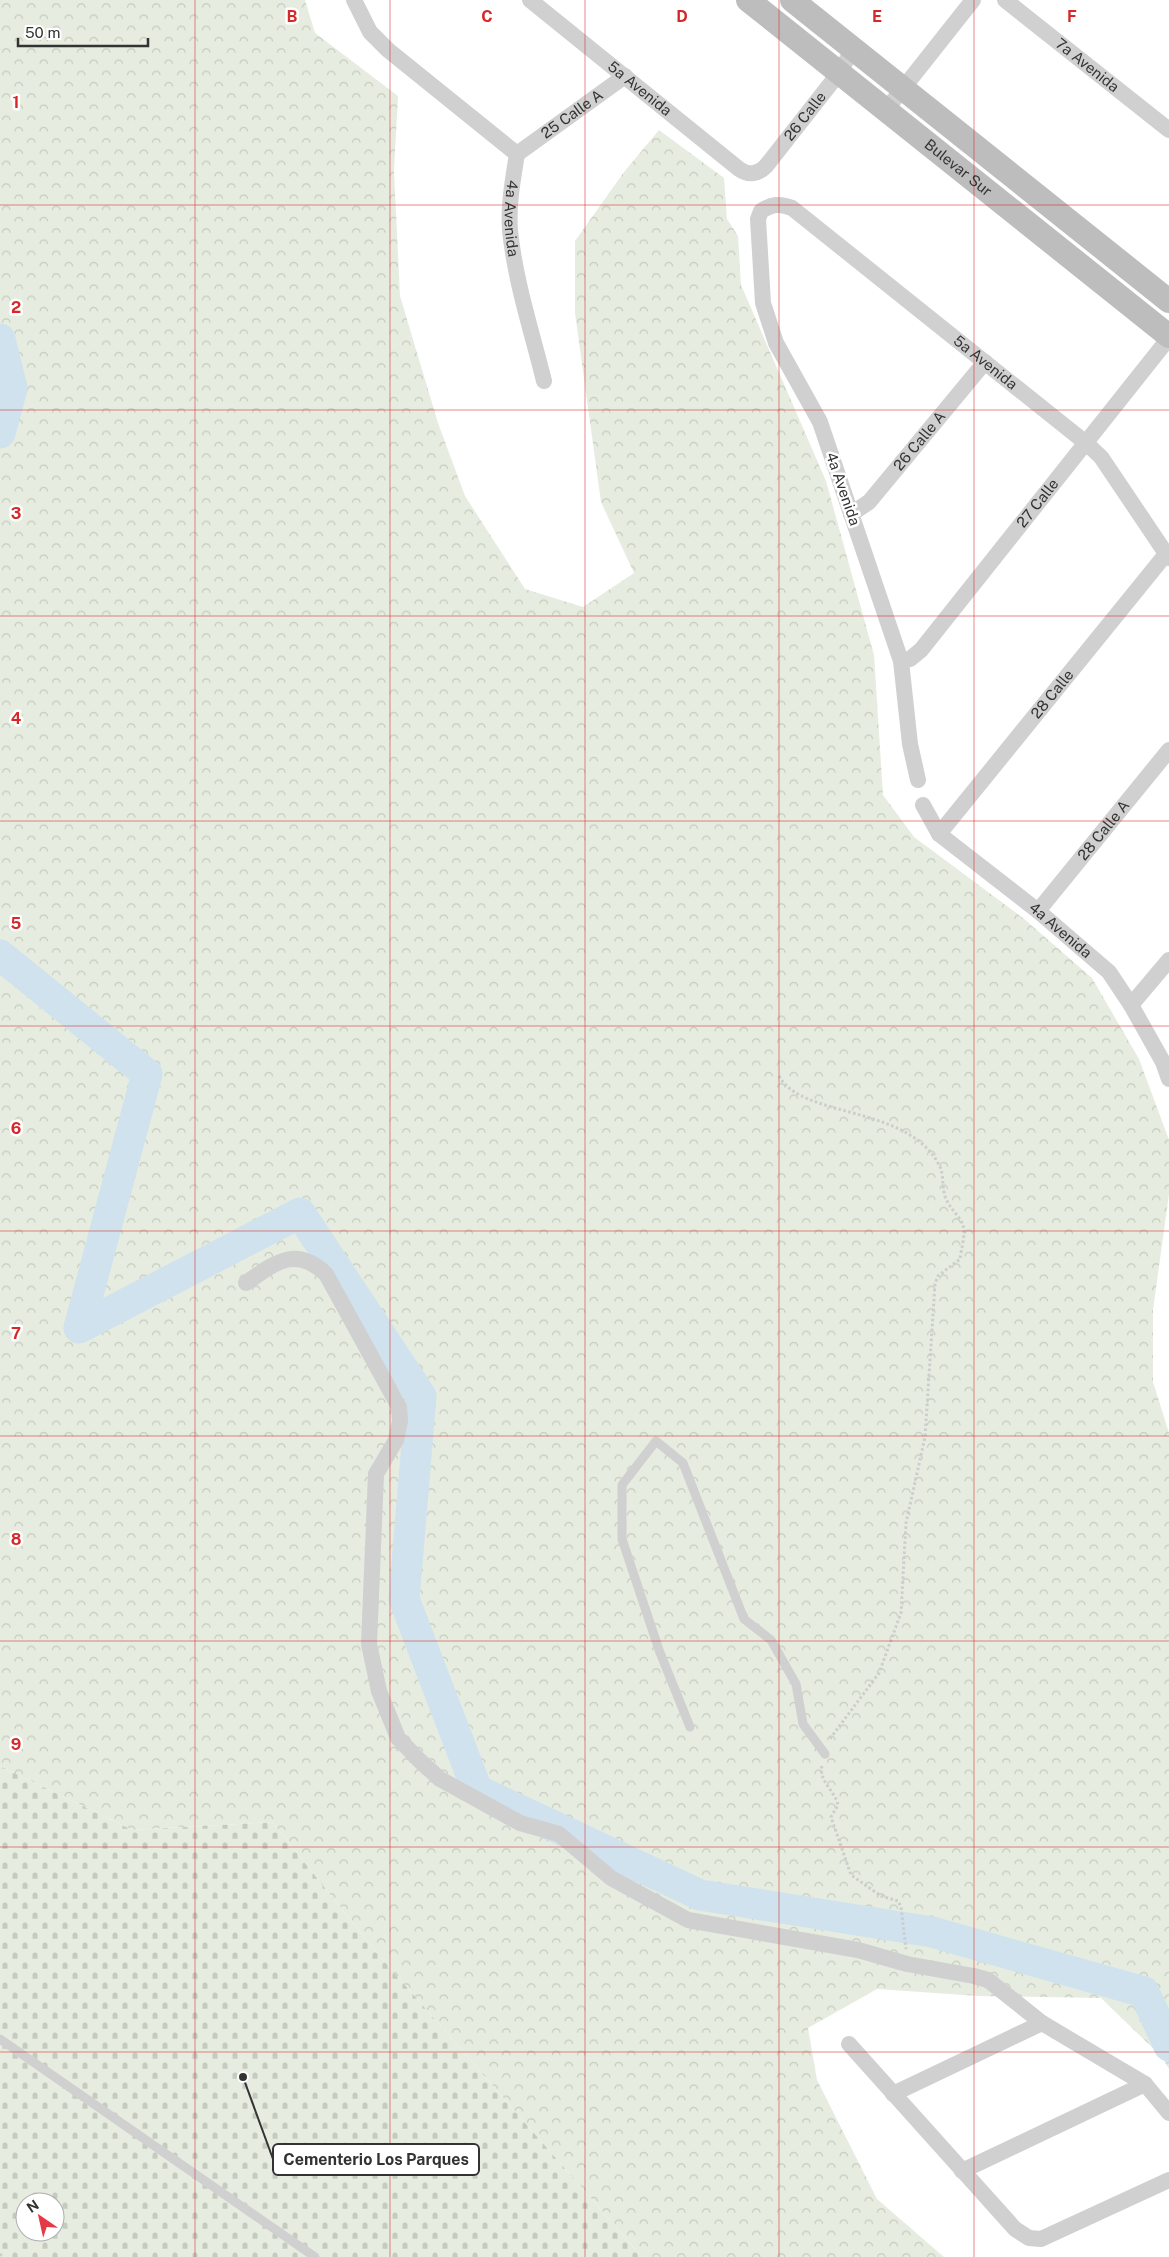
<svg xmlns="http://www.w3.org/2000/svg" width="1169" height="2257" font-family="'Public Sans',sans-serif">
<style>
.forest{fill:url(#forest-crowns)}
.cemetery{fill:url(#cemetery-stones);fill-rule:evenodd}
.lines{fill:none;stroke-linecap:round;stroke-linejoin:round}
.river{stroke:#cfe2ee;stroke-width:31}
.path{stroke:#cdcdcd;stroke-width:3;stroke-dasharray:2.5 2.5;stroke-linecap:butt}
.service{stroke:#d0d0d0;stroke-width:9}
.minor{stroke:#d0d0d0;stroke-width:16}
.secondary{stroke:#bdbdbd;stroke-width:24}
.grid{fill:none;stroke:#d62828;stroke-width:1;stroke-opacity:0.55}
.labels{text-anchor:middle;stroke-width:5;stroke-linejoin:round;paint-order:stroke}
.street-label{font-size:15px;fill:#333;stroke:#fff}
.grid-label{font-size:16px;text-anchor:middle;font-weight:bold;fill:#d62828;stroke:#fff;stroke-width:5;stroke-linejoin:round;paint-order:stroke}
.leader{fill:none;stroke:#333;stroke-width:2}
.callout-dot{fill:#333;stroke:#fff;stroke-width:2}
.callout{fill:#fff;stroke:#333;stroke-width:2}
.callout-label{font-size:16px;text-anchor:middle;font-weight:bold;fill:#333}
</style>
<defs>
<pattern id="forest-crowns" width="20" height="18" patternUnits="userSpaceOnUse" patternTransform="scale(1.25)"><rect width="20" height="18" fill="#e6ecdf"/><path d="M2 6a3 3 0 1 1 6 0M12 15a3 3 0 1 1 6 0" fill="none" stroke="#c6cbc0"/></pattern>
<pattern id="cemetery-stones" width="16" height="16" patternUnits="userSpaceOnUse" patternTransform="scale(1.25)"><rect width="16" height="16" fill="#e6ecdf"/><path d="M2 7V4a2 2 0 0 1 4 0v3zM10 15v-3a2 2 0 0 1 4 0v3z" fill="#c6cbc0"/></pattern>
</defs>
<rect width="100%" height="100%" fill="#fff"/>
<path class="forest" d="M0 0H305L315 33 398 96 394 171 400 296 438 423 465 496 525 589 583 607 634 573 601 502 575 313V241L624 172 659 130 724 178 727 219 738 236 741 285 826 481 874 655 883 795 914 837 1023 918 1092 978 1139 1059 1169 1140V1194L1153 1310V1382L1169 1433V2069L1161 2056 1101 1998 979 1996 877 1989 808 2028 817 2080 877 2199 944 2257H642L377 1953 272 1822 132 1830 0 1766Z"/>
<path class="cemetery" d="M0 1766 132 1830 272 1822 377 1953 642 2257H0ZM25 2202H55V2232H25Z"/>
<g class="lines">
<path class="river" d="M0 339 12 388 0 433
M0 955 147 1074 79 1328 300 1213 421 1396 404 1599 477 1790 700 1895 932 1932 1144 1992 1169 2046"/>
<path class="path" d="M779 1076C801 1118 906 1105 938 1163 945 1174 941 1184 945 1196 948 1207 959 1215 963 1225 966 1234 961 1250 960 1259L938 1276 935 1284 925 1437 906 1523 901 1613 879 1673 829 1740
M822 1766C818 1780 835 1791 838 1805L831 1817 851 1875 881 1896 898 1901 901 1907 906 1949
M0 2254 3 2257"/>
<path class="service" d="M690 1727 659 1650 622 1539V1485L656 1441 683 1463 744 1619 771 1640 796 1684 803 1724 825 1754
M0 2039 315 2257"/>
<g class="minor">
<path d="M354 0 370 32 388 50 517 154"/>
<path id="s1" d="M530 0 739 169C749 176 758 174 766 166L839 73 853 49"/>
<path id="s2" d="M1005 0 1169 130"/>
<path d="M886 110 973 0"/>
<path id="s3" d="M517 154C513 179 508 205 510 230 515 281 532 332 544 381"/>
<path id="s4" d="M517 154 625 76"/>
<path id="s5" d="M851 514 869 502 985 362"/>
<path id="s6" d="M901 661 910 659 921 650 1169 338"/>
<path id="s7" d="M918 780 910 744 901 661 820 422 776 343 763 303 758 219 761 211C772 204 780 203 792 208L1086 443 1101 457 1169 558"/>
<path id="s8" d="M923 805 939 834 1038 911 1109 972 1131 1005 1163 1062 1169 1079"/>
<path id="s9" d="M939 834 1166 554"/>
<path id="s10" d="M1038 911 1169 750"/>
<path d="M1131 1005 1169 960"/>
<path d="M246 1283C275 1263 295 1245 326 1274L399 1407 400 1421 396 1440 376 1474 369 1644 379 1691 398 1738 419 1760 440 1779 520 1823 559 1834 611 1878 688 1920 858 1950 907 1964 974 1976 988 1980 1042 2023 1145 2084 1169 2113"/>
<path d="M849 2044 1015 2229 1029 2238 1041 2239 1169 2180"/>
<path d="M893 2094 1042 2023"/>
<path d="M962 2171 1145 2084"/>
</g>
<g class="secondary">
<path id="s11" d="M748 0 1169 336"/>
<path d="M792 0 1169 301"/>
</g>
</g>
<path class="grid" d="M195 0V2257M390 0V2257M585 0V2257M779 0V2257M974 0V2257M0 205H1169M0 410H1169M0 616H1169M0 821H1169M0 1026H1169M0 1231H1169M0 1436H1169M0 1641H1169M0 1847H1169M0 2052H1169"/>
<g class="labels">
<g class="street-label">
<text dy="5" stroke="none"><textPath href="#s2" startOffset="105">7a Avenida</textPath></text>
<text dy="5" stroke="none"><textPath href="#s1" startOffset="141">5a Avenida</textPath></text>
<text dy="5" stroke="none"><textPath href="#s4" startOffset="68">25 Calle A</textPath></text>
<text dy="5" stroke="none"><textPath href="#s1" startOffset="362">26 Calle</textPath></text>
<text dy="5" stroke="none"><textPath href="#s11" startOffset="269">Bulevar Sur</textPath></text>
<text dy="5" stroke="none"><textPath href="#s3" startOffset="65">4a Avenida</textPath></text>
<text dy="5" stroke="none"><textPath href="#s7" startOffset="878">5a Avenida</textPath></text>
<text dy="5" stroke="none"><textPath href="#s5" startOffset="101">26 Calle A</textPath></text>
<text transform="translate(843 489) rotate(71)" y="5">4a Avenida</text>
<text dy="5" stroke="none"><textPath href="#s6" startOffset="211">27 Calle</textPath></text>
<text dy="5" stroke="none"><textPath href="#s9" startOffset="180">28 Calle</textPath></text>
<text dy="5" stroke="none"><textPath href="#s10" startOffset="104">28 Calle A</textPath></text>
<text dy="5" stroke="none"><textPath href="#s8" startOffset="188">4a Avenida</textPath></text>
</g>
</g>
<g class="grid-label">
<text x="292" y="22">B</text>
<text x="487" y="22">C</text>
<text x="682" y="22">D</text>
<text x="877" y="22">E</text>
<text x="1072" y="22">F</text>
<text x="16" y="108">1</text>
<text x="16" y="313">2</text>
<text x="16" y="519">3</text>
<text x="16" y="724">4</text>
<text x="16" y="929">5</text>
<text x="16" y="1134">6</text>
<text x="16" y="1339">7</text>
<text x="16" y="1545">8</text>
<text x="16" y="1750">9</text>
</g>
<path class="leader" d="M243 2077L273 2159"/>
<circle class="callout-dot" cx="243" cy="2077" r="5"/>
<rect class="callout" x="273" y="2144" width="206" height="31" rx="5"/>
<g class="callout-label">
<text x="376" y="2165">Cementerio Los Parques</text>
</g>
<g transform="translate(40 2217) rotate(326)"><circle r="24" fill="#ffffff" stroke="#adadad"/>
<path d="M0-4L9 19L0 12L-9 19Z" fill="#e63946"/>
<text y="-8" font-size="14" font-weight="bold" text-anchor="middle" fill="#333333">N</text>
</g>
<path d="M18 38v8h130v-8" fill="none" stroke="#333333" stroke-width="2.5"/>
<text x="25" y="38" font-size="15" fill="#333333" stroke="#ffffff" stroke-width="4" paint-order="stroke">50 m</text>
</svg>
